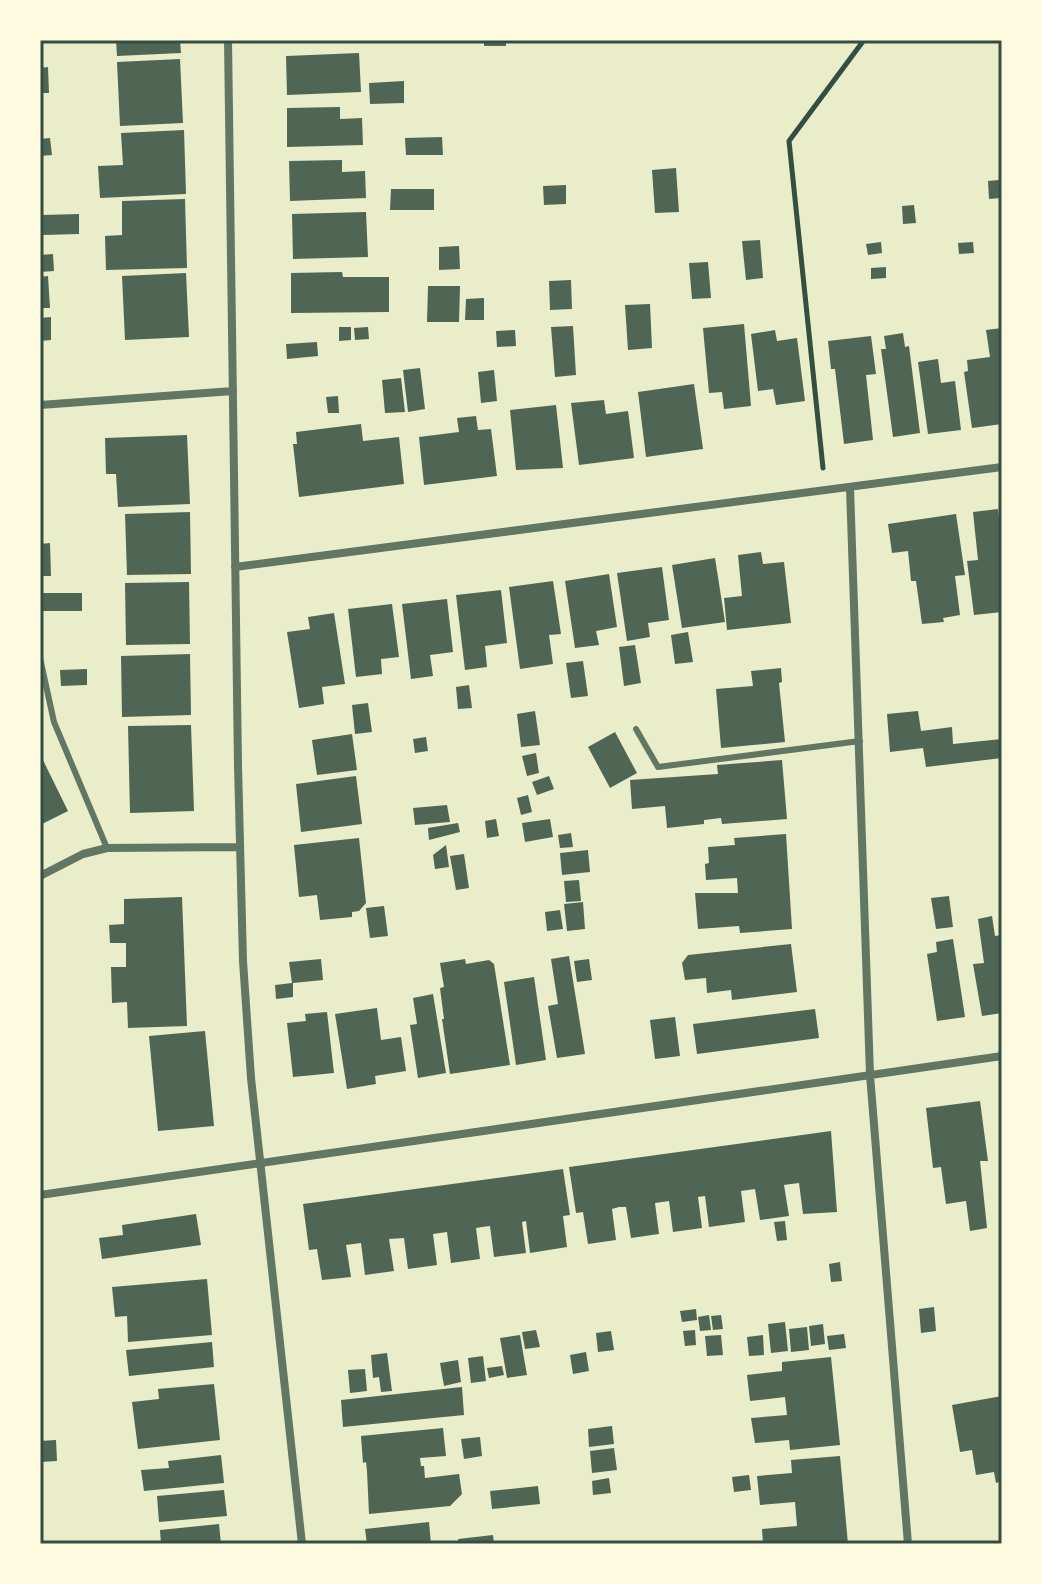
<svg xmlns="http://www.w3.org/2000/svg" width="1042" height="1584" font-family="Roboto,sans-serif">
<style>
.building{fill:#4f6655}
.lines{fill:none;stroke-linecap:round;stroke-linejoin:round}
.path{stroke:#344e41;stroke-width:5}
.service{stroke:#617663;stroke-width:6}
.minor{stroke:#617663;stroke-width:8}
.neatline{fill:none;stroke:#344e41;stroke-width:3}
</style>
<rect width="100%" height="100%" fill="#e9edc9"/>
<path class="building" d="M116 40H180L181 53 117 56Z
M484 40H506V46H484Z
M359 53 361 92 287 95 286 56Z
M180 59 183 123 120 126 117 62Z
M48 67 49 93H40V68Z
M404 81V103L370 104 369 83Z
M340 107V119L362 118 363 145 287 147V108Z
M184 130 186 194 100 198 98 166 123 165 121 133Z
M442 137 443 155H406L405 138Z
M50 138 52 155 40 156V139Z
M342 160V172L365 171 366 198 290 201 289 161Z
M676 168 679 212 655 213 652 170Z
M999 180 1001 198 989 199 988 181Z
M566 185V204L544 205 543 186Z
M391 189H434V210H390Z
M185 199 187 268 106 270 105 236 122 235V201Z
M914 205 916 223 903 224 902 206Z
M366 212 368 257 293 259 292 214Z
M79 214V234L43 235 42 215Z
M760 240 763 278 746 280 742 241Z
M881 242 882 253 868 255 866 244Z
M973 242 974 253 959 254 958 243Z
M459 246 460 269 439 270V247Z
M53 254 54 271 40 272V255Z
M708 262 711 298 692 299 689 263Z
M886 267V278L871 279V268Z
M342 272 343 277H389V312L291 313V273Z
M186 273 189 337 125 340 122 276Z
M48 276 50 308H40V277Z
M571 280 572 309 550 310 549 281Z
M428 286H460L459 322H427Z
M484 298V320H465L466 299Z
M650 304 652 348 628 350 625 305Z
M51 317V340L40 341V318Z
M744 324 751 406 724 409 722 392 709 393 703 328Z
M573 326 576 375 555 377 551 327Z
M339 327H351V340L339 341Z
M368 327 369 339 355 340 354 328Z
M1002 328V424L972 428 964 372 968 371 967 360 990 357 986 330Z
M515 330 516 346 497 347 496 331Z
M775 330 777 341 797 338 805 401 776 405 773 389 758 391 751 334Z
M903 333 905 347 909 346 920 433 893 437 881 349H886L884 336Z
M871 336 876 374 866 375 873 440 844 444 835 369H831L828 341Z
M317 342 318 356 287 359 286 344Z
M938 359 941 383 955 381 961 430 928 434 918 362Z
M420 368 425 409 408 412 403 370Z
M494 370 497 401 481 403 478 372Z
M401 378 405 412 385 413 382 380Z
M694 384 703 449 646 457 638 392Z
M338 396 339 413H328L326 397Z
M604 400 606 414 628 411 634 458 579 465 571 403Z
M556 405 563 468 516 470 510 410Z
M476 416 478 430 491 429 497 476 424 485 419 437 459 432 457 418Z
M361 424 363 441 399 437 404 484 299 497 293 444H297L296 432Z
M187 435 190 504 118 507 116 474H106L105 438Z
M998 509 1002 541V612L974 615 967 561 978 560 973 512Z
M190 512 191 574 127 575 125 514Z
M956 514 965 575 955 576 960 615 943 618 944 622 922 624 916 581H911L908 551 892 553 888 524Z
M50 543 51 576H40V544Z
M761 552 763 564 784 562 791 623 727 630 724 598 742 596 738 555Z
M715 558 725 622 682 628 672 565Z
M662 567 669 620 648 623 650 637 627 641 617 573Z
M609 574 617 627 596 631 599 645 575 648 565 581Z
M553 581 561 634 549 635 553 664 520 669 509 587Z
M189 582 190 644 126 645 125 583Z
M501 590 507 643 485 646 487 667 465 670 456 595Z
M43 593H82V611H43Z
M447 599 453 652 430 655 433 676 411 679 402 604Z
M392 604 399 657 381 659 382 674 356 677 348 609Z
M334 613 345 684 322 687 324 704 299 708 287 632 310 629 308 617Z
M688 632 693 662 675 664 671 635Z
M635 645 641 683 624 686 619 647Z
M190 654 191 715 122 717 121 656Z
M583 661 588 696 571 698 566 663Z
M781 668 782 682 779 683 785 742 721 748 716 689 753 686 751 671Z
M87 669V685L61 686 60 670Z
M469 685 472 708 458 709 456 687Z
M368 703 372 732 355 734 352 705Z
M535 711 540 745 521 747 517 714Z
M918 711 921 731 952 727 953 744 1002 739V758L926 767 923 748 890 752 887 714Z
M191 725 194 811 130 813 128 726Z
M615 732 637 773 610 788 588 747Z
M352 734 357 770 317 775 312 740Z
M426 737 428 751 415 753 413 739Z
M536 753 539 773 527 776 522 756Z
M40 754 68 811 40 825Z
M782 760 787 819 722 824 721 818 704 820V824L667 828 665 806 632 809 630 780 718 774 717 765Z
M356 776 362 824 301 832 296 784Z
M549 776 554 789 537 795 532 782Z
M528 795 532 812 521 815 517 798Z
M447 805 450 822 415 825 413 808Z
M496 819 499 836 487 838 485 821Z
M550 819 553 837 525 842 522 823Z
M458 823 460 832 429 840 428 828Z
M571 833 573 847 560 848 558 835Z
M786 834 792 929 740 933 739 926 698 929 695 893H738L737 878 706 880 705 864 709 863 708 847 735 845 734 838Z
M359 838 366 903 359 911 352 912V917L320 920 317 895 299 897 294 845Z
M446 845 449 867 435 869 433 855Z
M588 850 590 872 562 875 560 853Z
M464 854 469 888 456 890 450 856Z
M579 880 581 901 566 902 564 881Z
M949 896 953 927 936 929 931 898Z
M182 897 187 1026 128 1028 127 1002 112 1003 111 967H126V943H110L109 925 124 924V899Z
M583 902 585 929 567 931 564 904Z
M384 906 388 936 370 938 366 908Z
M560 910 563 929 547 931 545 912Z
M992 916 995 936 1002 935V1013L982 1016 973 964 984 963 978 919Z
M953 939 965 1017 937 1021 927 954 937 952 936 942Z
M791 944 797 992 732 1000 731 990 707 993 706 978 685 980 682 963 688 955Z
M569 956 585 1054 557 1058 548 1006 558 1004 551 959Z
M321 959 323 980 293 983V997L276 999 275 985 292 983 289 962Z
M465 959 466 964 489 960 494 964 510 1065 450 1074 442 1019H444L440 988 444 987 440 963Z
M589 959 592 980 577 982 574 961Z
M534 977 546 1060 516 1065 504 982Z
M433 994 446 1073 418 1078 410 1025 417 1024 413 998Z
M377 1008 381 1040 401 1037 406 1071 375 1076 376 1084 347 1089 335 1014Z
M815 1009 819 1038 697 1054 693 1024Z
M327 1012 334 1073 293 1077 287 1023 306 1021 305 1014Z
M675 1017 680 1056 655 1059 650 1020Z
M205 1031 214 1126 158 1131 149 1036Z
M980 1101 988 1161H980L987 1228 970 1231 966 1201 946 1204 941 1167 933 1168 926 1108Z
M831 1131 837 1212 803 1214 799 1183 791 1184 784 1185 789 1216 760 1220 755 1189 741 1191 745 1222 709 1227 705 1196 698 1197 702 1228 673 1232 669 1201 655 1203 659 1234 631 1238 626 1207H619L612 1209 616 1240 588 1244 583 1212 576 1213 569 1167Z
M563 1169 570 1215 563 1216 567 1247 530 1253 526 1221 522 1222 526 1253 494 1257 490 1226 482 1227 476 1228 480 1259 451 1263 447 1232 433 1234 437 1265 408 1269 404 1238 389 1239 394 1271 365 1275 361 1243 346 1245 351 1277 322 1280 317 1249 309 1250 303 1204Z
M196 1214 201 1245 102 1259 99 1238 123 1235 122 1225Z
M785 1221 787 1240 777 1241 774 1222Z
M840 1262 842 1281 831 1282 829 1264Z
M207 1279 212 1335 128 1342 127 1316 115 1317 112 1287Z
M934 1307 936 1331 921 1333 919 1309Z
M696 1309 697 1320 682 1322 680 1311Z
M709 1315 711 1330 700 1331 698 1317Z
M721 1315 723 1329 713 1330 711 1316Z
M785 1322 788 1351 771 1353 768 1324Z
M823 1324 825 1344 811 1346 809 1326Z
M807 1327 809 1350 791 1352 789 1329Z
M536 1330 540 1347 525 1349 522 1332Z
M695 1330 696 1345 685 1346 683 1331Z
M611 1331 614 1350 598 1352 596 1333Z
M844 1334 846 1348 829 1350 827 1336Z
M520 1335 527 1375 507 1378 500 1338Z
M721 1335 723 1355 707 1356 705 1336Z
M763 1335 764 1355 749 1356 747 1337Z
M212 1342 214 1367 129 1376 126 1350Z
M586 1352 589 1371 573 1374 570 1355Z
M387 1353 392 1391 381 1392 379 1377 373 1378 371 1355Z
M483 1356 486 1381 471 1383 468 1358Z
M831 1357 840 1445 790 1450 789 1440 755 1443 751 1418 787 1415 785 1397 750 1401 747 1375 782 1371V1362Z
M458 1360 461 1382 444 1386 440 1363Z
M502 1366 504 1375 489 1378 487 1368Z
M365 1369 367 1391 350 1393 348 1370Z
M214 1384 220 1440 138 1449 132 1402 159 1399 158 1389Z
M462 1387 464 1415 343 1427 341 1400Z
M1002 1396V1481L996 1483 994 1472 976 1475 972 1450 960 1452 952 1405Z
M612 1426 614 1444 589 1447 588 1429Z
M443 1428 446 1456 420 1458 421 1466H424L425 1478 459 1474 462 1494 450 1506 369 1514 367 1471 366 1462 363 1463 361 1436Z
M480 1437 482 1456 464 1459 461 1439Z
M56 1440 57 1461 40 1462V1441Z
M614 1448 617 1470 592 1473 590 1451Z
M221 1455 224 1483 144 1491 141 1470 169 1468 168 1461Z
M840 1456 848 1544H763L762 1529 797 1526 795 1502 760 1505 757 1476 792 1473 791 1460Z
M749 1475 751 1490 734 1492 732 1477Z
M609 1478 611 1493 593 1495 592 1481Z
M538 1486 540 1504 492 1509 490 1491Z
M224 1490 227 1516 159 1522 157 1496Z
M429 1522 431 1544H367L365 1529Z
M219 1524 221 1544H161L160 1530Z
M493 1535 494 1544H459L458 1539Z"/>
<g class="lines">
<path class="path" d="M823 468 789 141 864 40"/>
<path class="service" d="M40 658 54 722 107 848
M636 729 658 767 860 741"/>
<path class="minor" d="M228 40 238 765 243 961 251 1078 302 1544
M40 405 233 391
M850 488 870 1075 908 1544
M235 567 1002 467
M40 876 83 854 107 848 239 847
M40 1195 1002 1056"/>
</g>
<rect width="1042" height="1584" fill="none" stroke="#fefae0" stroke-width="84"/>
<rect x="42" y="42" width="958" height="1500" class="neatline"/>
</svg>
